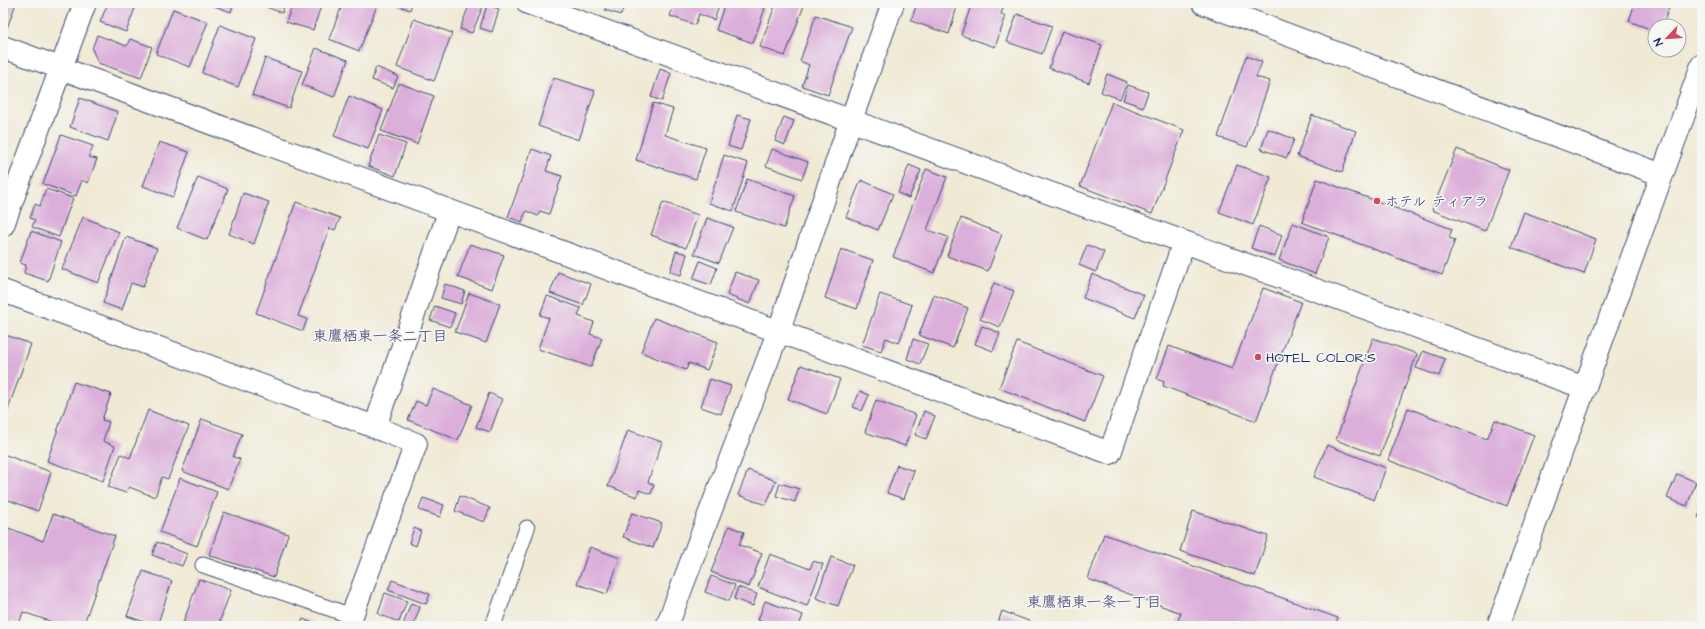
<svg xmlns="http://www.w3.org/2000/svg" width="1705" height="629" font-family="'Architects Daughter','Klee One',sans-serif">
<style>
.building{fill:#dcafda}
.lines{fill:none;stroke-linecap:round;stroke-linejoin:round}
.lane-casing{stroke:#3b4b70;stroke-width:17}
.street-casing{stroke:#3b4b70;stroke-width:24}
.lane{stroke:#fff;stroke-width:15}
.street{stroke:#fff;stroke-width:22}
.poi-dot{fill:#d1495b;stroke:#f6f6f2;stroke-width:1.5}
.labels{text-anchor:middle;stroke-width:3.5;stroke-linejoin:round;paint-order:stroke}
.poi-label{font-size:14px;fill:#1b2f5e;stroke:#f6f6f2;text-anchor:start}
.neighbourhood-label{font-size:15px;font-weight:bold;fill:#5f5c89;stroke:#f6f6f2}
</style>
<rect width="100%" height="100%" fill="#f6f6f2"/>
<filter id="ink" filterUnits="userSpaceOnUse"><feTurbulence type="fractalNoise" baseFrequency=".025" numOctaves="2"/><feDisplacementMap in="SourceGraphic" scale="8" xChannelSelector="R" yChannelSelector="G"/><feConvolveMatrix kernelMatrix="1 2 1 2 8 2 1 2 1" color-interpolation-filters="sRGB"/></filter>
<filter id="wash" filterUnits="userSpaceOnUse"><feTurbulence type="fractalNoise" baseFrequency=".012" numOctaves="4" result="noise"/><feDisplacementMap in="SourceGraphic" scale="16" xChannelSelector="R" yChannelSelector="G"/><feGaussianBlur stdDeviation="0.9" result="paint"/><feColorMatrix in="noise" values="0 0 0 0 0 0 0 0 0 0 0 0 0 0 0 0 0 1.4 0 .05"/><feComposite in="paint" operator="in"/></filter>
<g filter="url(#wash)">
<rect width="100%" height="100%" fill="#f0ead5"/>
<g id="blocks">
<path class="building" d="M3 3H16L6 31 3 30Z
M108 3H137L126 32 100 22Z
M206 3H234L231 12Z
M256 3H285L282 13Z
M293 3H322L313 30 286 22Z
M343 3H378L359 51 329 39Z
M398 3H412L410 10 397 5Z
M470 3 483 6 472 33 460 29Z
M607 3H625L621 15 605 10Z
M675 3H720L714 20 699 14 695 25 670 16Z
M725 3H751L765 8 753 43 716 30Z
M776 3H805L785 56 760 47Z
M917 3H958L949 34 911 21Z
M972 3H1005L1001 14 1006 16 995 47 961 35Z
M1635 3H1671L1662 26H1655V31L1629 21Z
M487 5 499 9 492 32 480 28Z
M173 9 208 22 190 67 156 54Z
M1017 14 1052 26 1042 54 1007 42Z
M816 15 852 27 828 95 802 86 809 65 800 61Z
M414 19 452 33 434 81 397 67Z
M220 25 256 39 238 87 202 73Z
M1062 31 1102 45 1089 83 1049 68Z
M97 35 127 46 130 39 152 47 141 78 98 63 92 49Z
M316 48 348 60 334 97 302 85Z
M1246 56 1262 62 1256 77 1270 81 1247 147 1218 137Z
M265 58 302 71 289 108 252 95Z
M376 67 398 76 393 88 372 80Z
M660 69 671 73 662 101 651 97Z
M1107 74 1127 82 1120 99 1101 92Z
M554 78 595 91 579 140 538 126Z
M399 83 434 96 417 144 381 131Z
M1128 85 1148 92 1143 107 1123 100Z
M349 96 383 110 368 149 334 136Z
M80 98 118 112 108 141 70 127Z
M1112 102 1184 130 1152 214 1080 186Z
M653 103 673 109 665 135 706 148 696 179 636 160Z
M3 115 7 116 3 127Z
M737 115 751 119 741 150 728 146Z
M1312 115 1356 131 1342 172 1297 156Z
M784 117 794 121 785 145 775 141Z
M1268 129 1294 139 1287 158 1261 149Z
M61 135 93 146 89 157 97 159 88 183 82 180 76 196 43 184Z
M379 135 406 144 395 176 368 166Z
M159 142 189 152 173 197 143 186Z
M532 149 551 156 546 171 562 176 549 214 540 211 538 216 526 211 522 222 508 217Z
M772 149 808 162 802 179 766 166Z
M1457 149 1509 170 1485 231 1432 210Z
M724 155 748 163 733 211 709 203Z
M909 165 921 170 909 198 898 193Z
M1237 165 1271 177 1253 225 1219 212Z
M926 169 947 177 927 230 948 237 934 273 893 257Z
M198 177 228 189 207 240 177 228Z
M747 179 795 196 784 228 736 212Z
M1317 179 1452 229 1449 238 1455 240 1442 275 1302 222Z
M861 180 893 194 878 230 846 217Z
M46 189 73 198 59 237 32 227 35 220 30 218 35 204 40 206Z
M243 193 269 202 254 244 229 234Z
M296 202 340 218 335 230 330 228 298 316 307 319 303 331 256 313Z
M663 202 698 215 686 248 651 235Z
M1524 212 1596 239 1584 274 1511 247Z
M83 217 119 232 98 283 62 269Z
M707 218 733 227 719 263 694 254Z
M961 218 1002 234 988 271 947 256Z
M1293 223 1329 237 1315 274 1279 260Z
M1259 226 1282 235 1275 257 1251 248Z
M31 231 61 242 48 281 24 273 26 265 20 263Z
M126 237 157 248 143 287 131 283 122 310 103 303Z
M470 244 504 255 492 289 458 277Z
M1087 245 1104 252 1096 272 1079 265Z
M841 249 873 260 857 309 825 298Z
M676 251 687 254 681 275 670 272Z
M700 261 717 268 711 285 693 279Z
M558 272 591 284 583 305 550 293Z
M735 272 759 280 750 304 727 295Z
M1092 274 1144 295 1135 318 1083 298Z
M994 283 1014 291 1000 327 980 319Z
M445 284 465 291 461 304 441 298Z
M1263 288 1301 302 1256 421 1163 386 1164 382 1157 379 1169 346 1232 369Z
M469 293 500 304 486 343 455 332Z
M880 294 912 305 899 343 886 338 881 351 862 345Z
M934 295 968 308 953 348 919 335Z
M547 296 581 308 578 316 594 322 590 334 602 338 591 367 538 349 549 318 540 315Z
M435 306 455 313 450 327 430 320Z
M654 318 718 342 707 370 689 363 686 370 641 352Z
M982 326 1000 333 993 351 975 344Z
M3 334 31 344 6 415 3 414Z
M1373 338 1417 354 1380 456 1336 440Z
M913 339 928 344 920 364 907 359Z
M1017 342 1103 376 1085 422 999 388Z
M1423 351 1445 359 1439 376 1416 368Z
M801 365 840 379 827 414 788 399Z
M710 379 731 386 721 414 701 407Z
M74 382 111 394 102 420 109 422 103 441 115 446 103 481 47 461Z
M433 389 472 405 458 440 408 420 416 401 426 405Z
M860 391 869 395 862 411 853 407Z
M489 393 502 399 490 432 476 427Z
M876 400 916 415 905 446 865 432Z
M1408 408 1487 439 1495 420 1534 435 1507 506 1388 460Z
M148 410 189 426 168 479 162 477 155 497 129 487 126 493 108 487 121 454 130 458Z
M924 411 935 416 926 439 915 435Z
M202 419 242 434 233 457 240 459 228 489 182 471Z
M628 430 662 442 648 482 654 485 651 494 639 490 637 497 608 486Z
M1327 445 1386 468 1374 500 1314 477Z
M3 454 51 472 38 511 3 498Z
M897 465 914 471 904 499 887 493Z
M748 470 776 481 766 505 738 495Z
M1677 474 1696 482 1687 506 1667 498Z
M180 478 217 492 197 546 160 532Z
M780 483 799 489 795 502 776 496Z
M460 496 490 508 484 522 455 511Z
M423 498 444 505 440 517 419 510Z
M1702 508V519L1698 517Z
M1193 511 1268 536 1255 576 1180 551Z
M224 512 288 534 274 577 209 555Z
M632 513 662 523 653 548 623 537Z
M53 514 115 536 83 626H64L23 612 19 624 3 619V526L43 541Z
M729 526 744 532 739 545 762 553 749 587 711 572Z
M414 528 421 531 416 546 409 543Z
M1104 534 1338 618 1335 626H1218L1206 622 1205 626H1176L1181 613 1088 579Z
M157 542 187 554 182 566 152 555Z
M590 547 620 558 607 594 577 584Z
M770 554 810 569 813 561 823 564 807 606 758 587Z
M831 557 853 565 838 606 816 598Z
M143 571 172 581 157 626 127 616Z
M711 576 735 585 729 601 705 592Z
M199 579 231 590 218 626H182Z
M392 580 430 594 426 604 388 590Z
M738 587 757 594 753 606 734 599Z
M385 593 407 601 399 622 378 614Z
M765 601 803 615 799 626H774L758 620Z
M411 603 420 607 413 626H405L403 625Z
M1002 611 1042 626H997Z
M303 619 320 626H300Z"/>
</g>
</g>
<g filter="url(#ink)">
<use href="#blocks" fill-opacity="0" stroke="#3b4b70" stroke-width="1"/>
<g class="lines">
<defs>
<path id="lane" d="M203 565 352 616
M493 626 527 528"/>
<path id="street" d="M528 3 1585 388
M1203 3 1662 175
M3 47 1110 453 1184 242
M3 225 85 3
M3 291 375 427 416 444 348 626
M375 427 449 212
M667 626 779 330 851 120 893 3
M1498 626 1702 65"/>
</defs>
<use href="#lane" class="lane-casing"/>
<use href="#street" class="street-casing"/>
<use href="#lane" class="lane"/>
<use href="#street" class="street"/>
</g>
</g>
<g class="poi-dot">
<circle cx="1377" cy="201" r="4"/>
<circle cx="1258" cy="357" r="4"/>
</g>
<g class="labels">
<g class="poi-label">
<text x="1385" y="206">ホテル ティアラ</text>
<text x="1266" y="362">HOTEL COLOR'S</text>
</g>
<g class="neighbourhood-label">
<text x="380" y="341">東鷹栖東一条二丁目</text>
<text x="1094" y="607">東鷹栖東一条一丁目</text>
</g>
</g>
<rect width="1705" height="629" fill="none" stroke="#f6f6f2" stroke-width="16"/>
<g transform="translate(1667 38) rotate(245)"><circle r="19" fill="#f6f6f2" stroke="#9ea6b7"/>
<path d="M0-3L7 15L0 10L-7 15Z" fill="#d1495b"/>
<text y="-6" font-size="11" font-weight="bold" text-anchor="middle" fill="#1b2f5e">N</text>
</g>
</svg>
